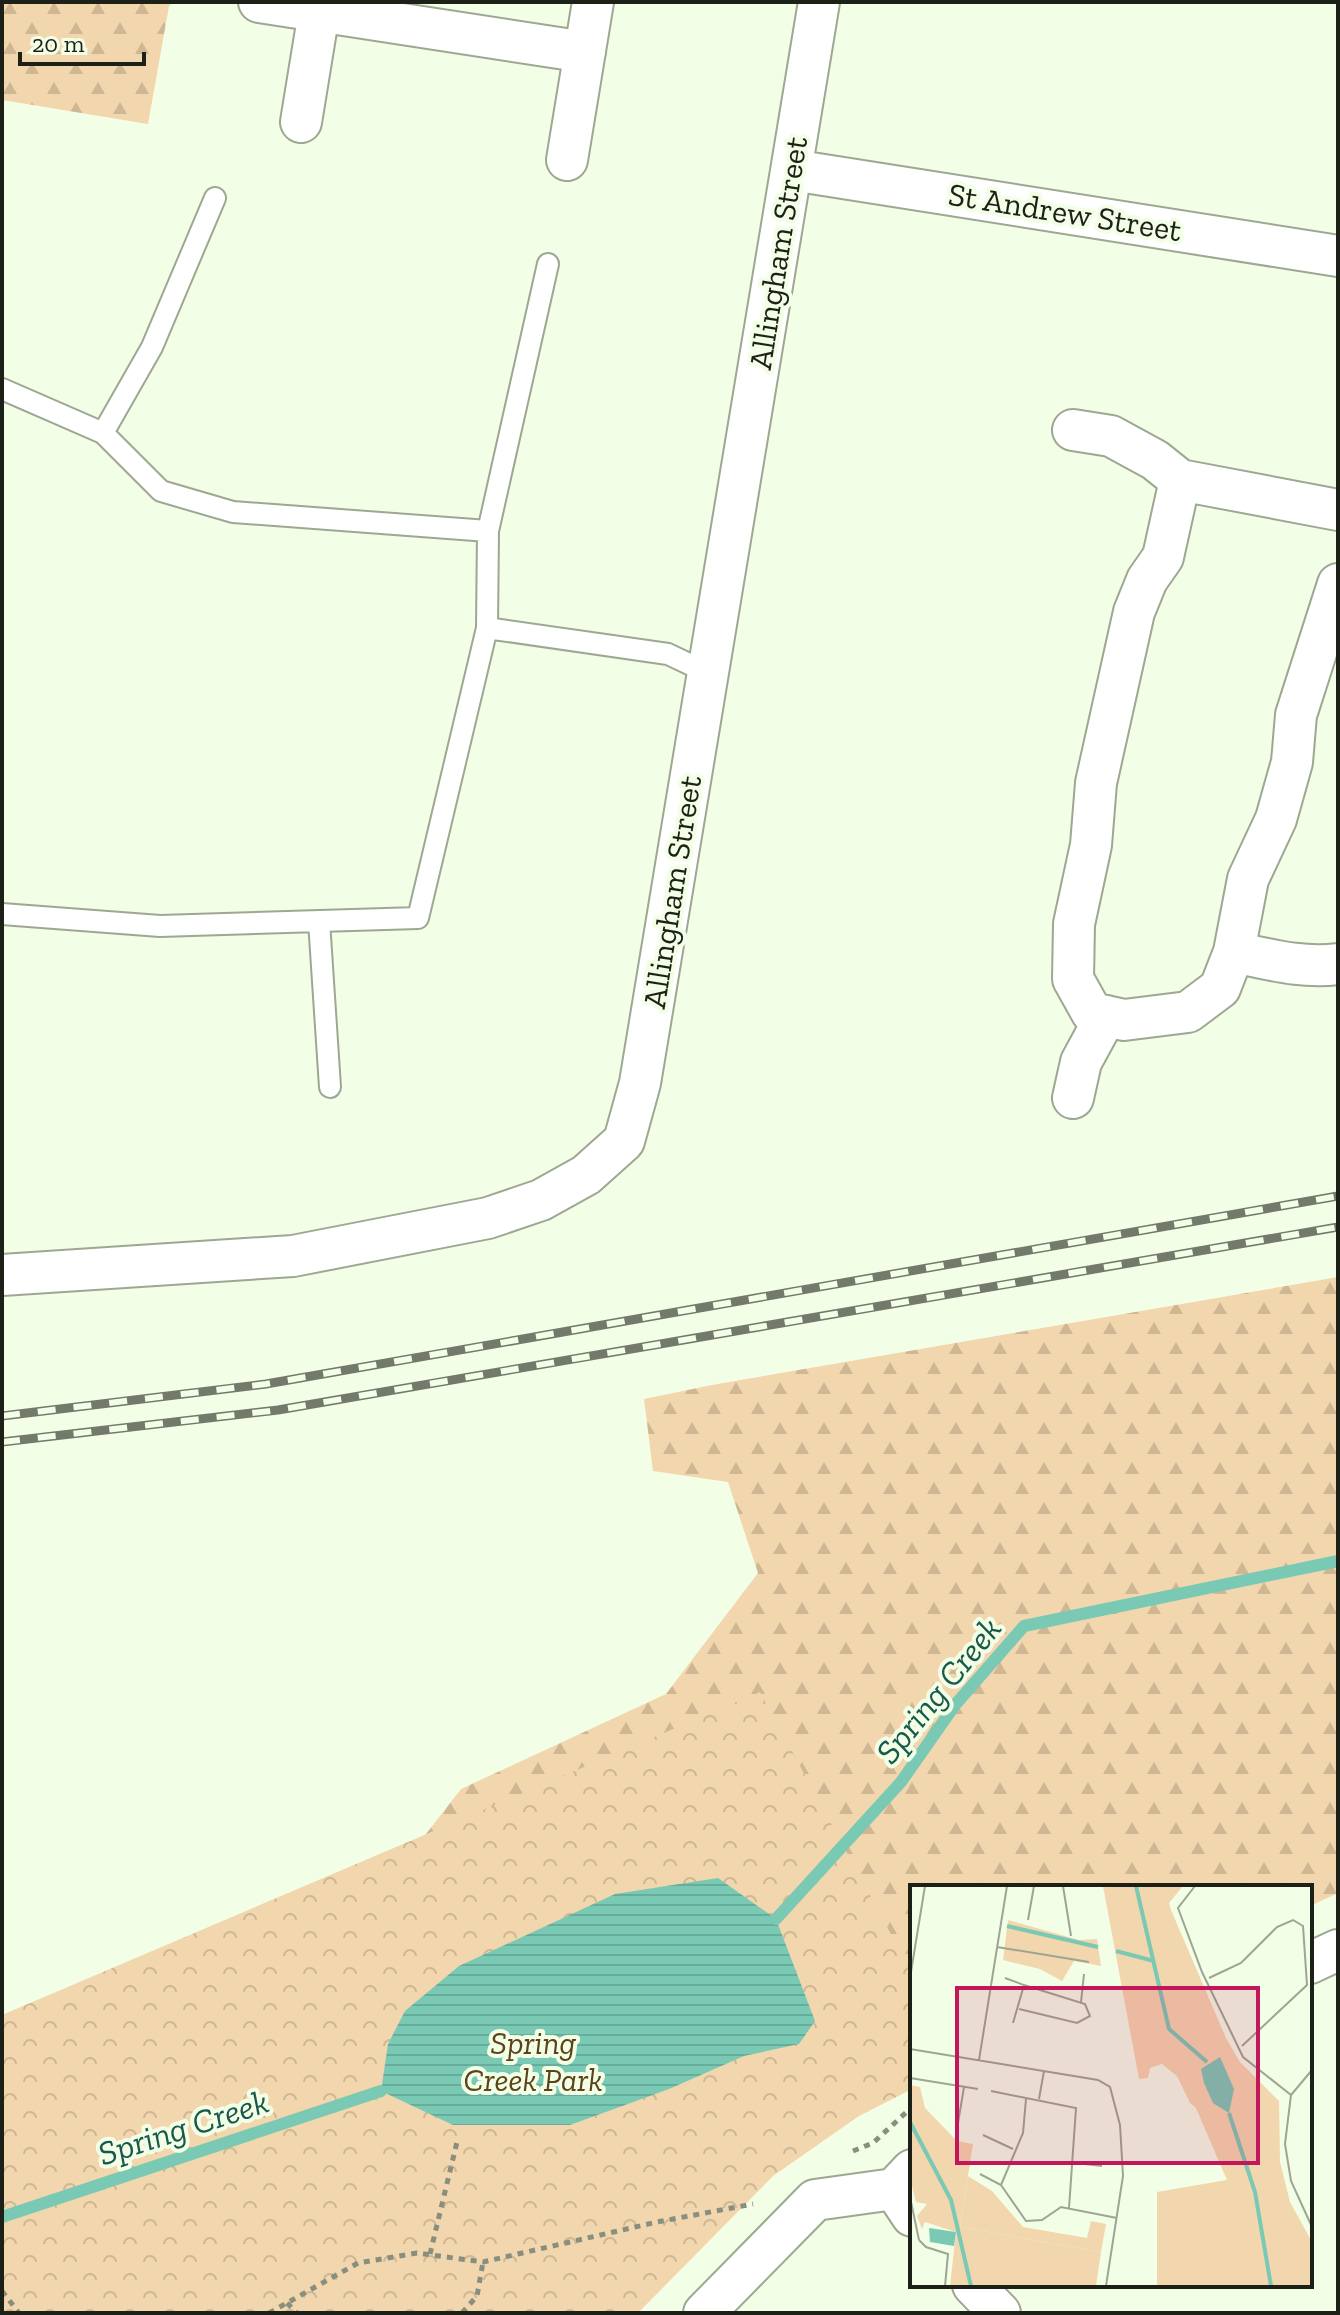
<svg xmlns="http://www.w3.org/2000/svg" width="1340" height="2315" font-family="'Zilla Slab',serif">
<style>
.forest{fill:url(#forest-firs)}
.park{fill:url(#park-crowns)}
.water{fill:url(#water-rules)}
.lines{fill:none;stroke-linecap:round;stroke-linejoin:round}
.stream{stroke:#79c9b4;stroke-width:12}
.service-casing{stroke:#9ea791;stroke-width:24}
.minor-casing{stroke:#9ea791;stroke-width:44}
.path{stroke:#888f7f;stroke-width:5;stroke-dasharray:6 6;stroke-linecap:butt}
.service{stroke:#fff;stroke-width:20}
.minor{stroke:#fff;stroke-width:40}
.rail-casing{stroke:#737a6b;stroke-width:9}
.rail{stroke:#f3fee6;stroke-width:6;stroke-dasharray:18;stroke-linecap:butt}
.labels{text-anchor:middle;stroke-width:8;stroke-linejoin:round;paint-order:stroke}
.street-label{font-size:32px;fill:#1c2017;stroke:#f3fee6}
.park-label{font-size:32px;font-style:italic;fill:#5c4217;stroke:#f3fee6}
.water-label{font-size:34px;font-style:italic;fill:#18594b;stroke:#f3fee6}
.inset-river{fill:none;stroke:#79c9b4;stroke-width:4}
.inset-road{fill:none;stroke:#9da593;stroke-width:2}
.view{fill:#c2185b;fill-opacity:0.15;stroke:#c2185b;stroke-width:4}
.inset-edge{fill:none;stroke:#1c2017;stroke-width:4}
</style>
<defs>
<pattern id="forest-firs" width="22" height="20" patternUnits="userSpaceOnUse" patternTransform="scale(2)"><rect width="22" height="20" fill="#f2d6ad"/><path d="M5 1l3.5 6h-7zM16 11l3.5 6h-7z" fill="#cfb794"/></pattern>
<pattern id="park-crowns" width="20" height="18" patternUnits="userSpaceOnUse" patternTransform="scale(2)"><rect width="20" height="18" fill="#f2d6ad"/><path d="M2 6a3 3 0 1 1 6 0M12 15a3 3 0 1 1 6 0" fill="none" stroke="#cfb794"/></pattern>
<pattern id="water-rules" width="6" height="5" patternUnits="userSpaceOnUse" patternTransform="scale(2)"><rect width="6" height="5" fill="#79c9b4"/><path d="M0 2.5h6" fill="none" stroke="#68ac9a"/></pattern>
</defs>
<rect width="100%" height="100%" fill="#f3fee6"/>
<path class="forest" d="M2 2H173L169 6 148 124 2 100Z
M1338 1277V1893L1310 1906V1887H912V2053L2 2110 356 1924 461 1789 666 1694 758 1573 728 1482 653 1471 644 1399 712 1385Z"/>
<path class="park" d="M760 1692 912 1973V2089L859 2116 773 2176 638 2313H2V2015Z"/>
<path class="water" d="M718 1878 776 1919 815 2021 799 2044 744 2056 669 2089 570 2125H453L381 2091 388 2044 405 2011 459 1966 615 1894Z"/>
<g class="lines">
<path class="stream" d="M776 1919 901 1782 955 1705 1024 1626 1338 1561
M2 2217 381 2091"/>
<defs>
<path id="service" d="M2 389 103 433 161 491 233 512 488 531
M103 433 152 347 215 198
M487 628 668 654 708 673
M2 914 160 926 418 918 487 628 488 531 548 264
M319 921 330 1087"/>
<path id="minor" d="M259 2 585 52
M301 122 319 12
M567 160 593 2
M792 170 1338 256
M1073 430 1111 436 1155 460 1180 480 1338 510
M1180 480 1163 557 1147 580 1134 612 1096 783 1091 845 1074 924 1073 979 1092 1013 1124 1020 1188 1012 1220 988 1234 952 1248 879 1276 819 1292 762 1296 715 1338 584
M1234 952C1268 959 1303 969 1338 964
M1073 1098 1081 1062 1106 1016
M2 1275 293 1256 488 1218 541 1200 586 1175 624 1141 640 1083 819 2
M1310 1963 1338 1950
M894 2189 912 2216
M973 2285 1000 2313
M704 2313 815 2200 894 2189 912 2170"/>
</defs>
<use href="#service" class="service-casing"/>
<use href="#minor" class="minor-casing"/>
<path class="path" d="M853 2151 873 2143 912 2107
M430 2254 457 2142
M2 2291 19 2313
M287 2303 297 2313
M269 2313 358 2263 417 2253 483 2262 657 2222 753 2204
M462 2313 477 2296 483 2262"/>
<use href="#service" class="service"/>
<use href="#minor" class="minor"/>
<defs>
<path id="rail" d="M2 1416 266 1384 1338 1196
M2 1442 278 1410 1338 1227"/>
</defs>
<use href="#rail" class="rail-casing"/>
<use href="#rail" class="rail"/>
</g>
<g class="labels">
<g class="street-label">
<text transform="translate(1065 212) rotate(9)" y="11">St Andrew Street</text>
<text transform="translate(778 253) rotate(-81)" y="11">Allingham Street</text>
<text transform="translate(672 892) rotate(-81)" y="11">Allingham Street</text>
</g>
<g class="park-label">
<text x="533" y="2054">Spring<tspan x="533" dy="37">Creek Park</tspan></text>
</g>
<g class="water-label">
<text transform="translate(938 1690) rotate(-51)" y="12">Spring Creek</text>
<text transform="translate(183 2127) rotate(-18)" y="12">Spring Creek</text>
</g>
</g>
<g transform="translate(910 1885)">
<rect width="402" height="402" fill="#f3fee6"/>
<path d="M193 1H273L259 18 261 25 316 153 297 232 280 218 267 191 252 179 240 183 238 193 229 194ZM0 200 10 202 15 223 47 256 63 259 50 342 191 367 186 401H40L46 347 15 337 12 344 7 331 17 319 6 317 0 293Z" fill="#f2d6ad"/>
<path d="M98 35 169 55 187 54 191 81 164 76 152 96 130 84 93 75ZM316 153 330 177 369 216 370 277 380 317 402 357V401H247V307L317 295 267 179ZM58 291 82 306 113 342 177 353 181 336 196 339 191 367 50 342Z" fill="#f2d6ad"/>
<path d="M310 172 324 204 319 228 303 218 294 198 291 184ZM19 343 46 347 44 361 20 357Z" fill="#79c9b4"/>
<path class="inset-river" d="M226 1 259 144 297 177M97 41 188 62M206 66 244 76M319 228 345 307 361 401M0 237 41 315 61 401"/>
<path class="inset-road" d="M153 1 161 51M285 1 268 23 292 87 333 172 381 210M118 35 124 1M87 62 179 77M0 93 15 1M95 93 114 100 103 138M299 93 331 78 367 42 383 35 393 41 397 100 332 161M171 117 174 89M109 124 167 138 180 131 175 119 114 100M0 164 188 195 200 202 210 240 213 291 196 401M69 175 97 1M402 185 381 210 375 259 381 296 402 342M0 193 68 204M81 206 166 223 159 323M129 214 134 186M47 244 54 202M73 250 103 264M166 278 192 281M70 289 91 300 116 336 132 335 151 322 207 333M91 300 113 248 116 214M0 312 9 355M9 355 16 362 38 369 35 401M401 401 402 370"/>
<path class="view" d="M47 103H348V278H47Z"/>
<rect width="402" height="402" class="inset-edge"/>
</g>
<rect width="1340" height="2315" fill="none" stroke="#1c2017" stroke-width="8"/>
<path d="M20 52v12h124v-12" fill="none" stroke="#1c2017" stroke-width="4"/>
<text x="32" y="52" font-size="24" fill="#1c2017" stroke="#f3fee6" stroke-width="6" paint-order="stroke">20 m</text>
</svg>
